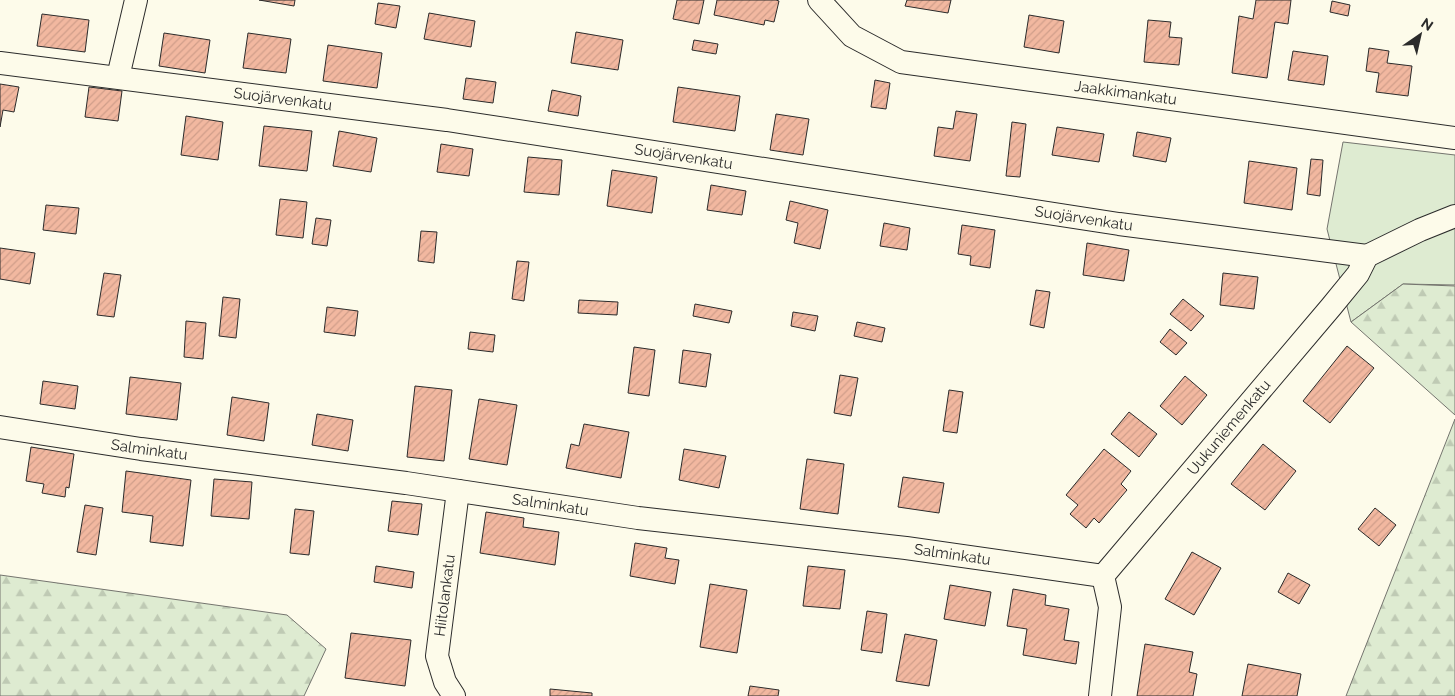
<svg xmlns="http://www.w3.org/2000/svg" width="1455" height="696" font-family="Raleway,sans-serif">
<style>
.grass{fill:#deebd1;stroke:#74746e}
.forest{fill:url(#forest-firs);stroke:#74746e}
.building{fill:url(#building-hatch);stroke:#2b2b2b}
.lines{fill:none;stroke-linecap:round;stroke-linejoin:round}
.street-casing{stroke:#2b2b2b;stroke-width:24}
.street{stroke:#fdfbea;stroke-width:22}
.labels{text-anchor:middle;stroke-width:4;stroke-linejoin:round;paint-order:stroke}
.street-label{font-size:15px;fill:#2b2b2b;stroke:#fdfbea}
</style>
<defs>
<pattern id="forest-firs" width="22" height="20" patternUnits="userSpaceOnUse" patternTransform="scale(1.25)"><rect width="22" height="20" fill="#deebd1"/><path d="M5 1l3.5 6h-7zM16 11l3.5 6h-7z" fill="#bfcab4"/></pattern>
<pattern id="building-hatch" width="6" height="6" patternUnits="userSpaceOnUse" patternTransform="scale(1.25)"><rect width="6" height="6" fill="#f2b8a0"/><path d="M-1 1l2-2M0 6l6-6M5 7l2-2" fill="none" stroke="#d09e8a"/></pattern>
</defs>
<rect width="100%" height="100%" fill="#fdfbea"/>
<path class="grass" d="M1343 142 1455 155V285L1403 284 1351 322 1327 229Z"/>
<path class="forest" d="M1403 284 1455 286V415L1351 322Z
M1455 419V696H1346Z
M0 575 287 615 326 649 304 696H0Z"/>
<path class="building" d="M259 0H295L294 6Z
M677 0H704L699 24 673 19Z
M717 0H776L779 1 774 22 765 20 764 25 714 15Z
M907 0H951L948 13 905 6Z
M1256 0H1291L1288 24 1275 22 1267 78 1232 73 1239 16 1253 19Z
M1332 1 1350 5 1348 16 1330 12Z
M378 3 400 6 396 28 375 24Z
M429 13 475 21 471 47 424 39Z
M42 14 89 20 85 52 37 46Z
M1029 15 1064 21 1059 53 1024 47Z
M1148 20 1171 22 1169 37 1182 38 1179 65 1144 62Z
M576 32 623 40 618 70 571 63Z
M164 33 210 40 205 73 159 66Z
M248 33 291 39 286 73 243 68Z
M694 40 718 44 716 54 692 50Z
M328 45 382 53 377 88 323 81Z
M1369 48 1389 51 1387 63 1412 66 1408 96 1376 92 1379 73 1366 71Z
M1293 51 1328 56 1324 85 1288 80Z
M466 78 496 82 493 103 463 99Z
M875 80 890 83 886 109 871 107Z
M0 84 19 87 14 112 3 110 0 127Z
M89 87 122 91 118 121 85 117Z
M678 87 740 96 735 131 673 122Z
M552 90 581 96 578 116 548 111Z
M956 111 977 114 970 161 934 156 938 127 953 129Z
M776 114 809 119 803 155 770 150Z
M186 116 223 122 218 160 181 155Z
M1012 122 1026 124 1020 177 1006 176Z
M264 126 312 131 307 171 259 166Z
M1057 127 1104 134 1099 162 1052 155Z
M339 131 377 138 371 172 333 166Z
M1137 132 1171 138 1166 162 1133 156Z
M441 144 473 149 469 176 437 172Z
M528 157 562 160 559 195 524 192Z
M1311 159 1323 160 1320 196 1307 194Z
M1249 161 1297 168 1292 210 1244 203Z
M612 170 657 177 652 213 607 206Z
M711 185 746 191 742 215 707 210Z
M280 199 307 202 303 238 276 235Z
M790 201 828 210 820 249 794 243 798 223 786 220Z
M46 205 79 208 76 234 43 230Z
M316 218 331 220 327 246 312 244Z
M884 223 910 228 907 250 880 246Z
M962 225 995 230 990 268 970 265 971 256 958 254Z
M421 231 437 232 434 263 418 261Z
M1087 243 1129 250 1124 281 1083 275Z
M0 248 35 253 30 284 0 279Z
M517 261 529 262 524 301 512 299Z
M104 273 121 275 114 317 97 315Z
M1223 273 1258 277 1254 309 1220 305Z
M1036 290 1050 292 1044 328 1030 325Z
M223 297 240 299 236 338 219 336Z
M1183 299 1204 316 1191 331 1170 314Z
M579 300 618 302 617 315 578 313Z
M695 304 732 311 729 323 693 316Z
M327 307 358 311 355 336 324 332Z
M793 312 818 316 815 331 791 326Z
M186 321 206 323 203 359 184 357Z
M857 322 885 328 882 342 854 336Z
M1170 329 1187 343 1176 355 1160 342Z
M470 332 495 335 493 352 468 349Z
M1347 346 1374 368 1330 423 1303 401Z
M634 347 655 350 649 396 628 393Z
M683 350 711 354 706 387 679 383Z
M840 375 858 378 851 416 834 413Z
M1185 376 1207 395 1182 425 1160 406Z
M130 377 181 383 177 420 126 414Z
M43 381 78 386 75 409 40 404Z
M415 386 452 390 444 461 407 457Z
M949 390 963 392 957 433 943 431Z
M232 397 269 403 264 441 227 435Z
M479 399 517 405 507 465 469 459Z
M1129 412 1157 434 1139 457 1111 434Z
M317 414 353 420 348 451 312 445Z
M584 424 629 432 621 478 566 468 571 444 579 446Z
M1263 444 1296 471 1265 510 1231 484Z
M31 447 74 454 69 488 66 487 65 497 42 493 44 484 26 481Z
M684 449 726 456 719 488 679 480Z
M1104 449 1131 471 1121 484 1127 490 1099 523 1094 518 1086 528 1070 514 1078 505 1066 495Z
M807 459 844 464 838 514 800 509Z
M126 471 191 480 183 546 150 542 153 516 122 512Z
M903 477 944 483 939 513 898 507Z
M214 479 252 482 249 519 211 516Z
M392 501 422 504 418 535 388 531Z
M85 505 103 508 96 555 77 552Z
M1375 508 1396 525 1379 546 1358 529Z
M295 509 314 511 309 555 290 553Z
M486 512 524 518 523 527 559 532 555 565 480 553Z
M635 543 667 548 665 558 679 560 675 584 630 576Z
M1192 552 1221 568 1194 615 1165 599Z
M376 566 414 572 412 588 374 582Z
M808 566 845 570 840 609 803 606Z
M1288 573 1310 585 1299 604 1278 592Z
M710 584 747 590 737 653 700 647Z
M950 585 991 592 985 626 944 619Z
M1013 589 1046 595 1045 605 1069 609 1064 640 1079 642 1076 664 1023 655 1027 629 1007 626Z
M867 611 887 614 882 653 861 650Z
M351 633 411 640 405 686 345 678Z
M905 634 937 640 929 686 896 681Z
M1145 644 1193 652 1189 672 1197 674 1193 696H1137Z
M1248 664 1301 674 1297 696H1242Z
M750 686 779 690 778 696H748Z
M550 689 592 693V696H550Z"/>
<g class="lines">
<defs>
<g id="street">
<path id="s1" d="M819 0 852 36 901 62 1455 138"/>
<path id="s2" d="M0 63 447 120 1119 224 1367 256"/>
<path d="M118 77 136 0"/>
<path id="s3" d="M0 427 141 449 406 483 638 518 906 548 1103 576"/>
<path id="s4" d="M454 696 445 682 437 656 458 491"/>
<path id="s5" d="M1100 696 1110 607 1103 576 1331 307 1358 274 1367 256 1420 230 1455 216"/>
</g>
</defs>
<use href="#street" class="street-casing"/>
<use href="#street" class="street"/>
</g>
<g class="labels">
<g class="street-label">
<text dy="5" stroke="none"><textPath href="#s1" startOffset="331">Jaakkimankatu</textPath></text>
<text dy="5" stroke="none"><textPath href="#s2" startOffset="285">Suojärvenkatu</textPath></text>
<text dy="5" stroke="none"><textPath href="#s2" startOffset="690">Suojärvenkatu</textPath></text>
<text dy="5" stroke="none"><textPath href="#s2" startOffset="1095">Suojärvenkatu</textPath></text>
<text dy="5" stroke="none"><textPath href="#s5" startOffset="316">Uukuniemenkatu</textPath></text>
<text dy="5" stroke="none"><textPath href="#s3" startOffset="151">Salminkatu</textPath></text>
<text dy="5" stroke="none"><textPath href="#s3" startOffset="556">Salminkatu</textPath></text>
<text dy="5" stroke="none"><textPath href="#s3" startOffset="961">Salminkatu</textPath></text>
<text dy="5" stroke="none"><textPath href="#s4" startOffset="105">Hiitolankatu</textPath></text>
</g>
</g>
<g transform="translate(1420 35) rotate(34)" stroke="#fdfbea" stroke-width="4" paint-order="stroke">
<path d="M0-4L9 19L0 12L-9 19Z" fill="#2b2b2b"/>
<text y="-8" font-size="14" font-weight="bold" text-anchor="middle" fill="#2b2b2b">N</text>
</g>
</svg>
